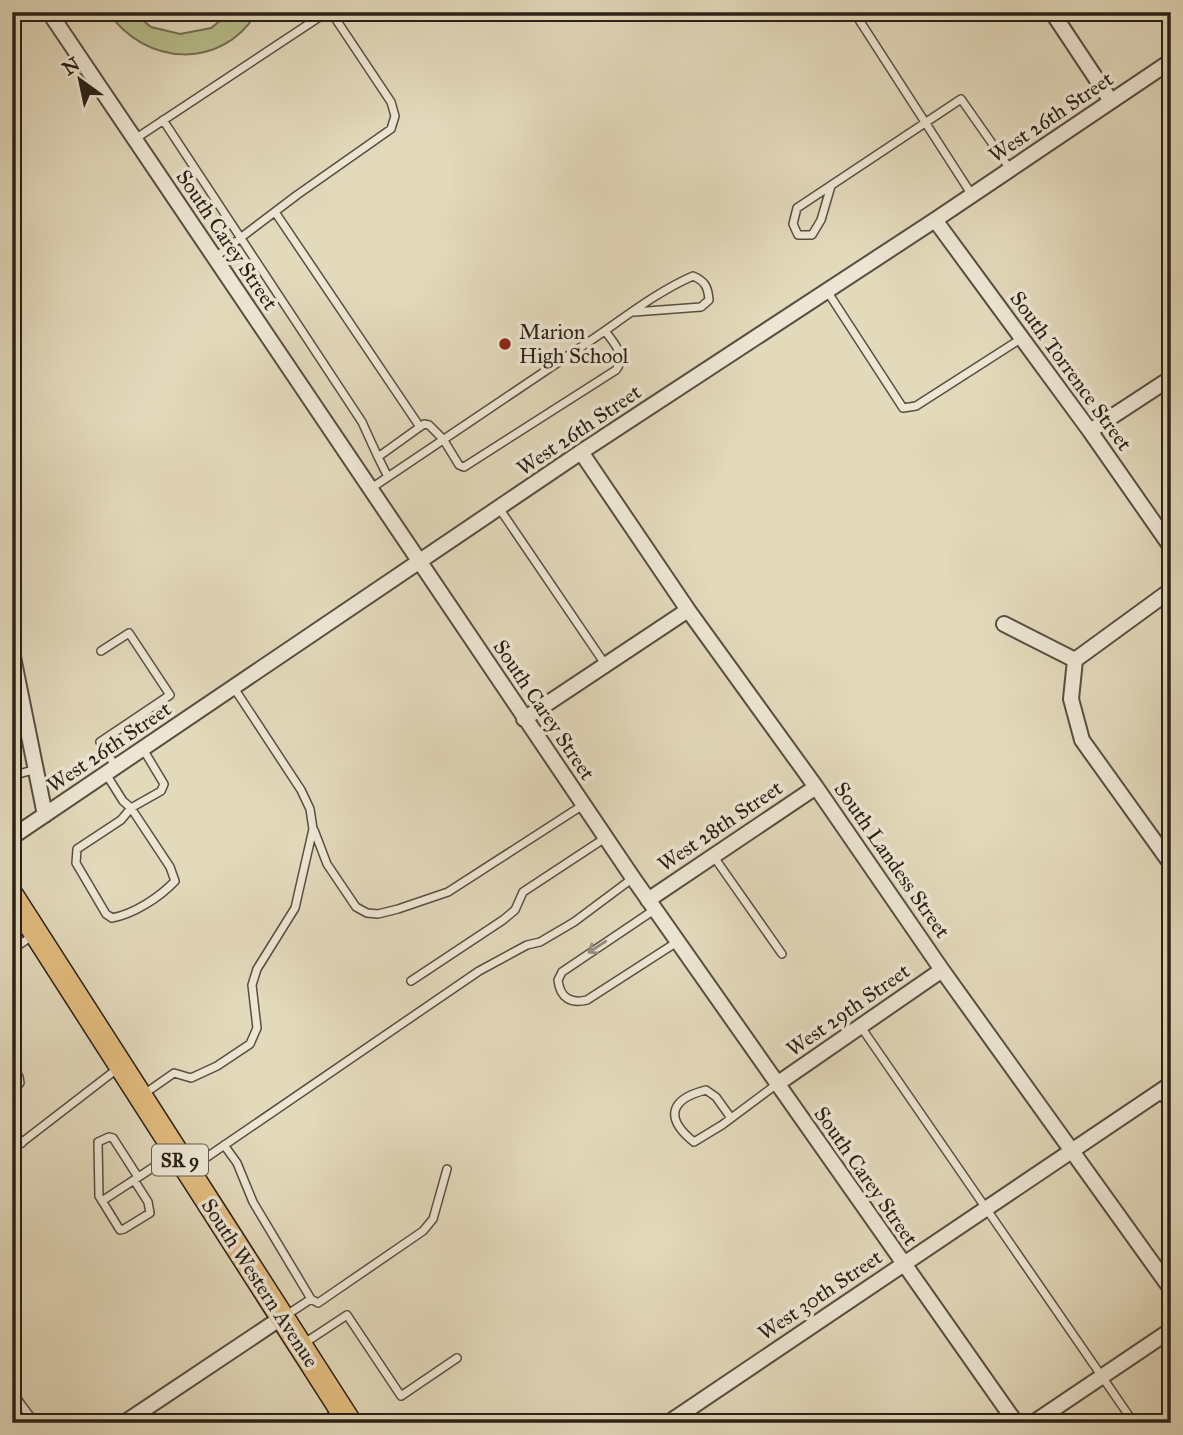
<svg xmlns="http://www.w3.org/2000/svg" width="1183" height="1435" font-family="'IM FELL Great Primer',serif">
<style>
.park{fill:#b8be8d;stroke:#716f52;stroke-width:2}
.lines{fill:none;stroke-linecap:round;stroke-linejoin:round}
.service-casing{stroke:#584e41;stroke-width:10}
.minor-casing{stroke:#584e41;stroke-width:18}
.trunk-casing{stroke:#2a2018;stroke-width:26}
.service{stroke:#ede6d3;stroke-width:7}
.minor{stroke:#ede6d3;stroke-width:14}
.trunk{stroke:#e2bc7e;stroke-width:23}
.oneway{stroke:#958d7f}
.poi-dot{fill:#8f2418;stroke:#ede6d3;stroke-width:2.5}
.labels{text-anchor:middle;stroke-width:7;stroke-linejoin:round;paint-order:stroke}
.shield{fill:#ede6d3;stroke:#645b50;stroke-width:2}
.shield-label{font-size:19px;font-weight:bold;fill:#2a2018}
.street-label{font-size:21px;fill:#2a2018;stroke:#ede6d3}
.poi-label{font-size:21px;fill:#2a2018;stroke:#ede6d3;text-anchor:start}
</style>
<rect width="100%" height="100%" fill="#e3d9bb"/>
<filter id="stains"><feTurbulence type="fractalNoise" baseFrequency=".00286" numOctaves="4"/><feColorMatrix values="0 0 0 0 .2 0 0 0 0 .09 0 0 0 0 .02 0 0 0 .5 -.17"/></filter>
<radialGradient id="worn" r=".72"><stop offset=".6" stop-color="#630" stop-opacity="0"/><stop offset="1" stop-color="#630" stop-opacity=".3"/></radialGradient>
<path class="park" d="M108 12H133L151 27 180 34 211 28 231 12H257C222 71 145 66 108 12Z"/>
<g class="lines">
<defs>
<path id="service" d="M854 12 972 195
M163 120 362 422 378 457
M135 139 327 12
M831 186 821 220 812 235H798L793 224 797 208 961 99 1010 169
M275 212 420 427
M214 258 297 195 391 129 395 116 391 102 331 12
M827 291 903 408 916 406 1022 338
M388 477 378 457 424 424 429 425 443 439 459 465 464 467 616 370C627 356 614 343 605 331
M370 489C441 441 513 393 584 345 619 322 654 293 693 276 705 281 708 287 709 300L701 307 634 312
M499 508 605 664
M101 651 129 633 170 695 100 742 116 767
M106 774 123 801 131 808 161 791 164 784 143 749
M12 776 36 769
M131 808 170 867 175 881C160 897 134 914 112 918L106 914 76 863 77 849 121 820Z
M314 830 327 864 356 907 367 913 378 914 398 909 448 892 583 805
M714 857 782 954
M654 910 562 972 558 980C560 998 571 1004 587 1000L677 942
M12 950 32 936
M411 981 503 920 515 910 523 892 605 838
M861 1027 1134 1423
M12 1066 19 1077 20 1083 12 1091
M1159 1092 1171 1109
M144 1094 174 1073 191 1078 217 1066 250 1044 257 1028 252 985 257 969 295 908 313 829 310 809 301 790 234 688
M731 1118 716 1097 706 1090C670 1099 664 1118 694 1142L722 1125 777 1084
M12 1130 22 1143
M224 1145 237 1163 253 1202 311 1299 285 1316
M12 1150 117 1069
M191 1168 479 971 527 945 540 942 574 922 633 878
M134 1180 148 1202 150 1213 124 1229 120 1230 99 1196 98 1142 109 1137 113 1138 138 1177
M102 1201 172 1155
M311 1299 318 1303 423 1231 433 1219 447 1169
M303 1344 347 1315 401 1396 457 1358
M12 1392 35 1423
M242 1423C250 1418 257 1417 265 1423
M320 1423 337 1412"/>
<path id="minor" d="M49 12 633 878 1016 1423
M1052 12 1111 101
M935 220 1090 431 1171 547
M1090 431 1171 378
M581 452 688 610 816 787 942 970 1171 1289
M1004 624 1075 660
M12 652 45 815
M1075 660 1071 699 1082 740 1171 864
M1075 660 1171 590
M524 719 688 610
M12 837 581 452 935 220 1171 61
M648 900 816 787
M777 1084 942 970
M124 1423 281 1318
M668 1423 1171 1084
M1033 1423 1171 1330"/>
<path id="trunk" d="M12 896 350 1423"/>
</defs>
<use href="#service" class="service-casing"/>
<use href="#minor" class="minor-casing"/>
<use href="#trunk" class="trunk-casing"/>
<use href="#service" class="service"/>
<use href="#minor" class="minor"/>
<use href="#trunk" class="trunk"/>
</g>
<defs><path id="oneway-shaft" d="M-6 0H5M1.5-3L5.5 0L1.5 3" fill="none" stroke-width="1.6" stroke-linecap="round" stroke-linejoin="round" transform="scale(1.75)"/></defs>
<use class="oneway" href="#oneway-shaft" transform="translate(597 947) rotate(147)"/>
<circle class="poi-dot" cx="505" cy="344" r="7"/>
<g class="labels">
<rect class="shield" x="152" y="1144.5" width="56" height="31" rx="5"/>
<g class="shield-label">
<text x="180" y="1167">SR 9</text>
</g>
<g class="street-label">
<text transform="translate(1051 117) rotate(-34)" y="7">West 26th Street</text>
<text transform="translate(227 240) rotate(56)" y="7">South Carey Street</text>
<text transform="translate(1071 371) rotate(54)" y="7">South Torrence Street</text>
<text transform="translate(579 430) rotate(-34)" y="7">West 26th Street</text>
<text transform="translate(544 710) rotate(56)" y="7">South Carey Street</text>
<text transform="translate(109 747) rotate(-34)" y="7">West 26th Street</text>
<text transform="translate(720 826) rotate(-34)" y="7">West 28th Street</text>
<text transform="translate(892 860) rotate(55)" y="7">South Landess Street</text>
<text transform="translate(848 1010) rotate(-35)" y="7">West 29th Street</text>
<text transform="translate(866 1176) rotate(55)" y="7">South Carey Street</text>
<text transform="translate(260 1283) rotate(57)" y="7">South Western Avenue</text>
<text transform="translate(820 1295) rotate(-34)" y="7">West 30th Street</text>
</g>
<g class="poi-label">
<text x="519" y="339">Marion<tspan x="519" dy="24">High School</tspan></text>
</g>
</g>
<rect width="1183" height="1435" fill="none" stroke="#e3d9bb" stroke-width="42"/>
<rect x="14" y="14" width="1155" height="1407" fill="none" stroke="#2a2018" stroke-width="3.5"/>
<rect x="21" y="21" width="1141" height="1393" fill="none" stroke="#2a2018" stroke-width="2"/>
<g transform="translate(80 80) rotate(327)" stroke="#ede6d3" stroke-width="5" paint-order="stroke">
<path d="M0-5L12 26L0 18L-12 26Z" fill="#2a2018"/>
<text y="-10" font-size="19" font-weight="bold" text-anchor="middle" fill="#2a2018">N</text>
</g>
<rect width="100%" height="100%" filter="url(#stains)"/>
<rect width="100%" height="100%" fill="url(#worn)"/>
</svg>
